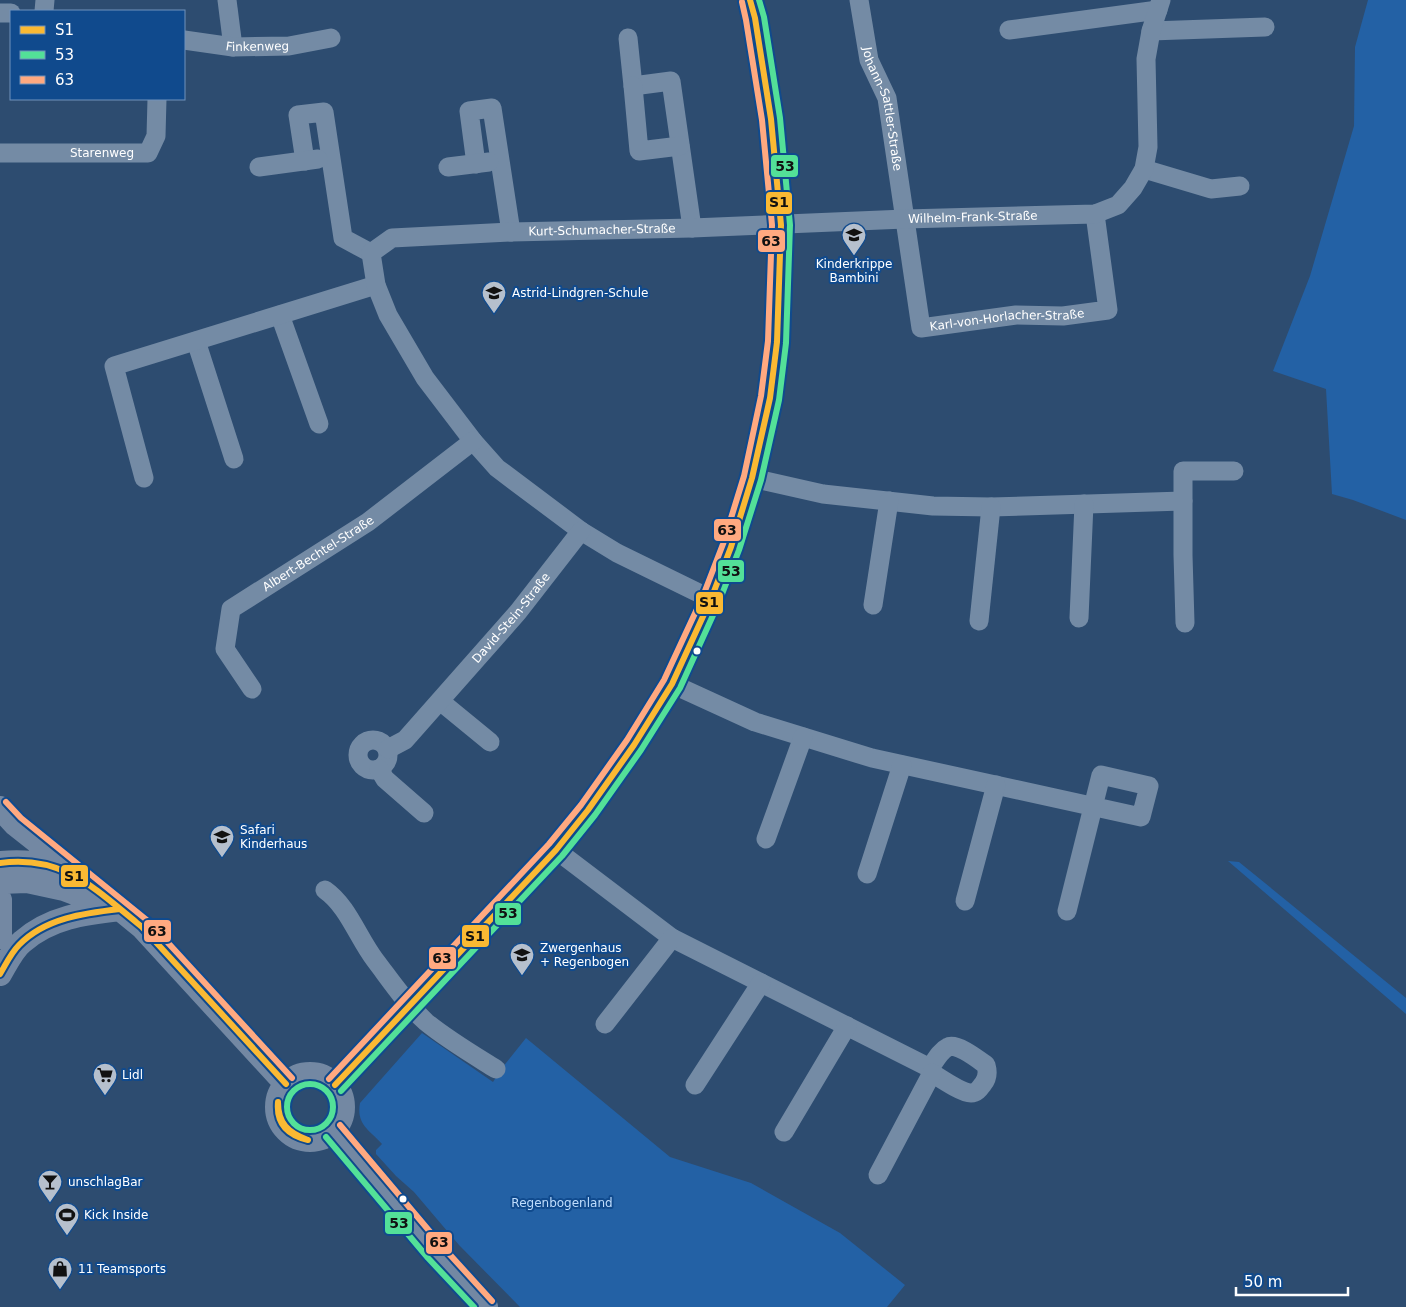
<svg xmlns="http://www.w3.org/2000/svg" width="1406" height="1307" font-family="'DejaVu Sans',sans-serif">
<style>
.green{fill:#2361a5}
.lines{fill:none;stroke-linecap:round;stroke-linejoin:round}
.minor{stroke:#748ba5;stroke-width:19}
.major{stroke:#7388a3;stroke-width:24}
.bus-1-casing{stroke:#104a8d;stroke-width:10}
.bus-2-casing{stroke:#104a8d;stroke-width:10}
.bus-3-casing{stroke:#104a8d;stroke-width:10}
.bus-1{stroke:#fab933;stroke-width:6}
.bus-2{stroke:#53e098;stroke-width:6}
.bus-3{stroke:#ffa980;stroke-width:6}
.bus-dot{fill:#fff;stroke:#104a8d;stroke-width:2}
.labels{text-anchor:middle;stroke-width:4;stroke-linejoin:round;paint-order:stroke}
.street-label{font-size:12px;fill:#fff;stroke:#104a8d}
.poi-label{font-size:12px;fill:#fff;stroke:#104a8d;text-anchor:start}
.park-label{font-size:12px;fill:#bfddfd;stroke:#104a8d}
.line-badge{stroke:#104a8d;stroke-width:2}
.pale-badge-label{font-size:14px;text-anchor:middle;font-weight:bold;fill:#111}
</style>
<rect width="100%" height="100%" fill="#2d4c70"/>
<path class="green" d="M1368 0H1406V520L1353 500 1332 494 1326 389 1273 371 1310 276 1354 126 1355 47Z
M1228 861 1239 862 1406 998V1014Z
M422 1033 493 1082 502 1068 526 1038 670 1157 751 1183 840 1233 905 1285 887 1307H520L459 1245 414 1192 396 1176 376 1154V1150L382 1144C370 1130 356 1125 360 1103Z"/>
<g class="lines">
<g class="minor">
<path d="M227 0 233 47"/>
<path id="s1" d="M859 0 869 60 887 98 921 328 1016 315 1063 316 1108 310 1095 214"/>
<path d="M44 11 45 0"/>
<path d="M0 13H11"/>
<path d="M1009 30 1158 10"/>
<path d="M1151 31 1265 27"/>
<path d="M628 38 633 86 671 81 692 228"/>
<path id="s2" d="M184 40 233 47 289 46 331 38"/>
<path d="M633 86 639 151 680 146"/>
<path id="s3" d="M0 153H148L156 136 157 99"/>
<path d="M305 161 298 115 324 112 343 238 371 253"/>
<path d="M476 164 469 111 492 108 511 232"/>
<path d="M259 167 318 159"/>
<path d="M448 167 489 162"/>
<path d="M1144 169 1211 189 1240 186"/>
<path d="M280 315 319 424"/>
<path d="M196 341 234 459"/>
<path d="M144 478 114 366 376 285"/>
<path d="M752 478 823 494 933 506 991 507 1183 501"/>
<path id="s4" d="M711 599 617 553 581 531 497 468 473 441 425 378 388 315 376 285 371 253 392 238 511 232 692 228 905 219 1095 214 1118 205 1133 188 1144 169 1148 147 1146 59 1151 31 1161 0"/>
<path d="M873 605 889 501"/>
<path d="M1079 618 1084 504"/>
<path d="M979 621 991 507"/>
<path d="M1185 623 1183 555V471H1234"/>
<path d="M672 684 755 722 872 758 1141 817 1149 786 1101 775 1067 911"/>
<path id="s5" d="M252 689 225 649 231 609 368 522 473 441"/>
<path d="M440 701 490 742"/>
<circle cx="373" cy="755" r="15"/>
<path id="s6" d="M388 749 405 740 518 612 581 531"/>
<path d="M379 769 385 779 424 813"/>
<path d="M766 839 803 737"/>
<path d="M556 850 672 938 930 1068 932 1073C940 1078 962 1093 971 1093 977 1093 980 1088 983 1084 988 1078 988 1072 986 1065 979 1060 956 1042 948 1047 940 1051 935 1061 930 1068"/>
<path d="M867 874 902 765"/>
<path d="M325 890C348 906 358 938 375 960 391 981 407 1005 426 1022 448 1040 472 1054 496 1069"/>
<path d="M965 901 996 785"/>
<path d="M605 1024 672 938"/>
<path d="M335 1085 556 850 588 810 634 745 672 684 711 599 731 547 752 478 770 398 777 342 781 225 771 119 755 18 750 0"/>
<path d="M695 1085 761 983"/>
<path d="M784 1132 847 1026"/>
<path d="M878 1175 932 1073"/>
</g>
<path class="major" d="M0 808 15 824 53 854 142 927 286 1084
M0 863C24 861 48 862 70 874
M0 882 27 881 64 889 104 904
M0 900V937
M0 974C6 964 13 949 22 942 50 917 85 913 120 909
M277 1107a33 33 0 1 1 66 0a33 33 0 1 1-66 0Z
M333 1131 435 1252 486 1307"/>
<defs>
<path id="bus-1" d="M0 863C61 855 92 886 136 922
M0 974C6 964 11 953 19 945 45 918 85 913 120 909L142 927 286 1084
M335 1085 556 850 588 810 634 745 672 684 711 599 731 547 752 478 770 398 777 342 781 225 771 119 755 18 750 0
M278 1102C278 1123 288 1133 308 1140
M278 1102C276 1124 287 1135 308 1140"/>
<path id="bus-2" d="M287 1107a23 23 0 1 1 46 0a23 23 0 1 1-46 0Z
M341 1091 562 856 595 815 641 750 680 688 719 602 739 550 761 480 779 400 786 343 790 225 780 118 764 17 759 0
M326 1137 428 1258 474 1307"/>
<path id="bus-3" d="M6 802 21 818 148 921 292 1078
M329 1079 549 844 581 805 627 740 664 680 703 596 723 544 744 476 761 396 768 341 772 225 762 120 746 20 742 2
M340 1125 442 1246 492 1301"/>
</defs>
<use href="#bus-1" class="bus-1-casing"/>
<use href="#bus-2" class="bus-2-casing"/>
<use href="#bus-3" class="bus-3-casing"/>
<use href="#bus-1" class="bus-1"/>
<use href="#bus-2" class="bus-2"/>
<use href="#bus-3" class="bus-3"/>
</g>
<defs>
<symbol id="school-pin" viewBox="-11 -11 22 30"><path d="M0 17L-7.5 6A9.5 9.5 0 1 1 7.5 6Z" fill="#b6c0cd" stroke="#104a8d"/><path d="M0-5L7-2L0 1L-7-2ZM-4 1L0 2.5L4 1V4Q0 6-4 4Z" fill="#111"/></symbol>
<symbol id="supermarket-pin" viewBox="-11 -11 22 30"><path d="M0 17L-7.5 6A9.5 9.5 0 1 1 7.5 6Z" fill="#b6c0cd" stroke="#104a8d"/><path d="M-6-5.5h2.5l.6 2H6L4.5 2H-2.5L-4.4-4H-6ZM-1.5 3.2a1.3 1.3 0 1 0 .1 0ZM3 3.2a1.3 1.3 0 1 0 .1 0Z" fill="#111"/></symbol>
<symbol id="bar-pin" viewBox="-11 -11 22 30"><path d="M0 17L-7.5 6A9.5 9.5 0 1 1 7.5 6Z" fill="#b6c0cd" stroke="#104a8d"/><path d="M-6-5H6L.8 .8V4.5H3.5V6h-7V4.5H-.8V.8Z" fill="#111"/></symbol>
<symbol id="stadium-pin" viewBox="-11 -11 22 30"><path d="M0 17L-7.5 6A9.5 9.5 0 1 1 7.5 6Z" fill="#b6c0cd" stroke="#104a8d"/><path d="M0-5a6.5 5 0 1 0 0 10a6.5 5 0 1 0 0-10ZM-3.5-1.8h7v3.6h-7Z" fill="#111"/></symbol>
<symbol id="shop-pin" viewBox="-11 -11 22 30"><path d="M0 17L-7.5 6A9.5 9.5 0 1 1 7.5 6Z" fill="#b6c0cd" stroke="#104a8d"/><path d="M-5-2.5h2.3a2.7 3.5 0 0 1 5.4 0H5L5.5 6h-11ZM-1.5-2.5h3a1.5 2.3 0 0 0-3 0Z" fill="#111"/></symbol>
</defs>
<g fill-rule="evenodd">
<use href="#school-pin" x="840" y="221" width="28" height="38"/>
<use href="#school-pin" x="480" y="279" width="28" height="38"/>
<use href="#school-pin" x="208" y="823" width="28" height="38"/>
<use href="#school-pin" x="508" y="941" width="28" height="38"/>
<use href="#supermarket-pin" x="91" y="1061" width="28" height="38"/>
<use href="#bar-pin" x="36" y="1168" width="28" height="38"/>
<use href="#stadium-pin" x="53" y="1201" width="28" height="38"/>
<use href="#shop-pin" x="46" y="1255" width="28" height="38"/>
</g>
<g class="bus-dot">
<circle cx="697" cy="651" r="4.5"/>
<circle cx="403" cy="1199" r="4.5"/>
</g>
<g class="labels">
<g class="street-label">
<text dy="4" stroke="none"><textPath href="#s2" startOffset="74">Finkenweg</textPath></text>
<text dy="4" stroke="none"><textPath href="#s1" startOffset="112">Johann-Sattler-Straße</textPath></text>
<text dy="4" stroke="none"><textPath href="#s3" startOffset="102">Starenweg</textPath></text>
<text dy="4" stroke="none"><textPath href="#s4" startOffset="1112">Wilhelm-Frank-Straße</textPath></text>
<text dy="4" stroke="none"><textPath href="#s4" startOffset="741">Kurt-Schumacher-Straße</textPath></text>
<text dy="4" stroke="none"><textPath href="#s1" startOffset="422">Karl-von-Horlacher-Straße</textPath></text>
<text dy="4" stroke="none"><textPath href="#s5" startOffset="192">Albert-Bechtel-Straße</textPath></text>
<text dy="4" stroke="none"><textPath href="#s6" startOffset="181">David-Stein-Straße</textPath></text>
</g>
<g class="poi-label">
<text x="854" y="268" text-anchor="middle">Kinderkrippe<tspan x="854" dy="14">Bambini</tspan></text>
<text x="512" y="297">Astrid-Lindgren-Schule</text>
<text x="240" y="834">Safari<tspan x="240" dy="14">Kinderhaus</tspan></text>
<text x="540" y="952">Zwergenhaus<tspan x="540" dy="14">+ Regenbogen</tspan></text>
<text x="122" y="1079">Lidl</text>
<text x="68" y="1186">unschlagBar</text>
<text x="84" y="1219">Kick Inside</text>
<text x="78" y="1273">11 Teamsports</text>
</g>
<g class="park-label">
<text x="562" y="1207">Regenbogenland</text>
</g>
</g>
<g class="line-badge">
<rect x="770" y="154" width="29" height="24" rx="5" fill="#53e098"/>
<rect x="765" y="191" width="28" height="24" rx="5" fill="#fab933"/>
<rect x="757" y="229" width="29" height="24" rx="5" fill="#ffa980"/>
<rect x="713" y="518" width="29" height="24" rx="5" fill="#ffa980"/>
<rect x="717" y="559" width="28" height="24" rx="5" fill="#53e098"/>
<rect x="695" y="591" width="29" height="24" rx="5" fill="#fab933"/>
<rect x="60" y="864" width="29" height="24" rx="5" fill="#fab933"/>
<rect x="494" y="902" width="28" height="24" rx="5" fill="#53e098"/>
<rect x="143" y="919" width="29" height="24" rx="5" fill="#ffa980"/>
<rect x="461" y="924" width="29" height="24" rx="5" fill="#fab933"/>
<rect x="428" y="946" width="29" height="24" rx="5" fill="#ffa980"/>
<rect x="384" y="1211" width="29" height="24" rx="5" fill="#53e098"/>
<rect x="425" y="1231" width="28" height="24" rx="5" fill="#ffa980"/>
</g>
<g class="pale-badge-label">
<text x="785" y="171">53</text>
<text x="779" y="207">S1</text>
<text x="771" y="246">63</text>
<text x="727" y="535">63</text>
<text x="731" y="576">53</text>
<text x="709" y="607">S1</text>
<text x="74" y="881">S1</text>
<text x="508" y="918">53</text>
<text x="157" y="936">63</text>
<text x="475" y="941">S1</text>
<text x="442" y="963">63</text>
<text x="399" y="1228">53</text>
<text x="439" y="1247">63</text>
</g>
<rect x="10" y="10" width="175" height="90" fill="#104a8d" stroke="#7092bb"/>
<rect x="20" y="26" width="25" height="8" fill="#fab933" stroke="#7092bb"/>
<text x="55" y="35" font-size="15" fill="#ffffff">S1</text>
<rect x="20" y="51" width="25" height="8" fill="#53e098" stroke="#7092bb"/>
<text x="55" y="60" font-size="15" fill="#ffffff">53</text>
<rect x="20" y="76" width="25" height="8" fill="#ffa980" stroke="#7092bb"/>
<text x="55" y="85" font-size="15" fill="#ffffff">63</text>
<path d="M1236 1287v8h112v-8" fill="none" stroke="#ffffff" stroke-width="2.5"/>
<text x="1244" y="1287" font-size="15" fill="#ffffff" stroke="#104a8d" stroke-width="4" paint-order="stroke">50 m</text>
</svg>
